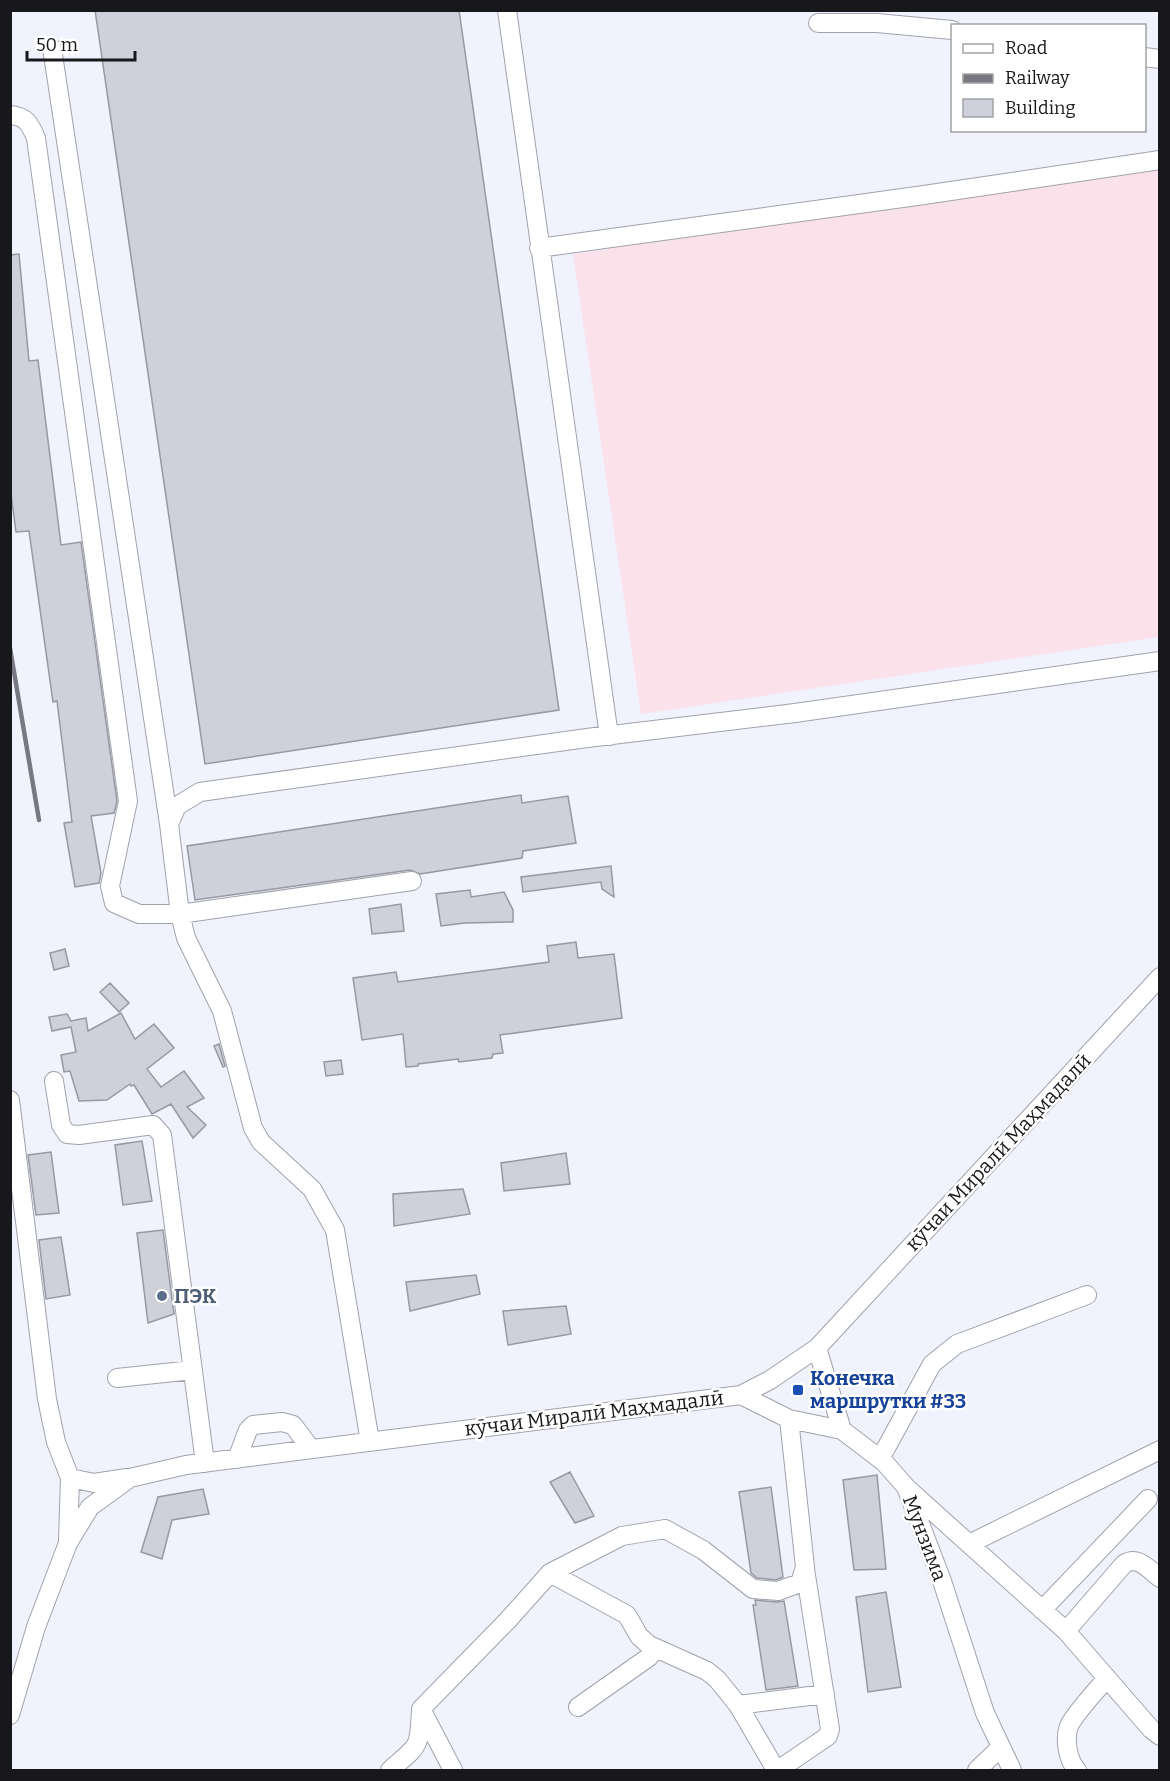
<svg xmlns="http://www.w3.org/2000/svg" width="1170" height="1781" font-family="Bitter,serif">
<style>
.industrial{fill:#fbe1ea}
.building{fill:#ced0da;stroke:#9698a2;stroke-width:1.5}
.lines{fill:none;stroke-linecap:round;stroke-linejoin:round}
.minor-casing{stroke:#a0a2ac;stroke-width:20}
.minor{stroke:#fff;stroke-width:18}
.rail{stroke:#787980;stroke-width:4.5}
.service-dot{fill:#5c6f8a;stroke:#fff;stroke-width:2}
.transit-dot{fill:#1a4fb4;stroke:#fff;stroke-width:2}
.labels{text-anchor:middle;stroke-width:5;stroke-linejoin:round;paint-order:stroke}
.street-label{font-size:20px;fill:#18181c;stroke:#fff}
.service-label{font-size:20px;font-weight:bold;fill:#4e5e75;stroke:#fff;text-anchor:start}
.transit-label{font-size:20px;font-weight:bold;fill:#164399;stroke:#fff;text-anchor:start}
</style>
<rect width="100%" height="100%" fill="#f0f2fd"/>
<path class="industrial" d="M1159 167V637L641 714 573 254Z"/>
<path class="building" d="M95 10H459L559 710 205 764Z
M19 254 29 361 38 360 61 545 81 542 117 801 114 813 91 816 101 873 99 883 75 887 64 823 72 822 57 701 53 702 29 531 16 532 10 486V255Z
M521 795 522 803 568 796 576 843 523 851 522 858 420 874 410 870 195 900 187 846Z
M611 866 614 897 602 889 601 882 523 892 521 877Z
M470 890 471 897 504 892 513 910V922L465 923 441 926 436 894Z
M401 904 404 931 372 934 369 909Z
M576 942 578 958 614 954 622 1018 500 1035 503 1053 493 1054 492 1058 459 1062 458 1059 418 1064V1066L406 1067 403 1034 362 1040 353 978 396 972 398 982 549 962 547 946Z
M65 949 69 966 54 970 50 953Z
M110 983 129 1003 119 1012 100 992Z
M121 1013 135 1039 154 1024 174 1048 147 1069 161 1087 184 1071 204 1098 187 1107 206 1125 193 1138 171 1104 152 1114 134 1085 131 1086 130 1084 107 1100 79 1101 70 1071 64 1072 61 1055 76 1052 71 1027 52 1031 49 1017 67 1014 71 1021 86 1018 88 1031Z
M219 1044 225 1066 223 1067 214 1046Z
M341 1060 343 1074 326 1076 324 1062Z
M142 1141 152 1201 123 1205 115 1145Z
M51 1152 59 1213 36 1215 28 1155Z
M566 1153 570 1184 504 1191 501 1163Z
M463 1189 470 1214 394 1226 393 1194Z
M163 1230 174 1314 148 1323 137 1233Z
M61 1237 70 1295 46 1299 39 1240Z
M476 1275 480 1294 410 1311 406 1282Z
M566 1306 571 1334 508 1345 503 1311Z
M570 1472 594 1516 575 1523 550 1482Z
M877 1475 886 1569 854 1570 843 1480Z
M771 1487 783 1577 776 1580 757 1578 751 1573 739 1492Z
M203 1489 209 1514 172 1520 162 1559 141 1552 158 1497Z
M886 1592 901 1687 868 1692 856 1597Z
M755 1600 777 1602 784 1601 798 1686 766 1690 753 1605H756Z"/>
<g class="lines">
<defs>
<path id="minor" d="M507 10 609 736
M818 23H877L952 30
M52 48 169 824
M1144 57 1160 59
M10 115C26 116 30 124 36 138L128 801 110 886 114 903 139 914H180L412 881
M539 248 917 196 1160 160
M54 1081 61 1125 67 1134 79 1135 153 1125 162 1135 205 1463
M10 1100 47 1399 56 1442 70 1478 68 1541
M817 1348 842 1430
M117 1378 193 1370
M741 1395 789 1419 842 1430 884 1462 906 1487 942 1581 985 1713 1012 1770
M370 1442 335 1230 312 1189 261 1142 253 1128 222 1011 186 938 180 914 169 824 177 806 200 792 587 738 795 713 1160 661
M237 1459 248 1430 253 1425 282 1422 293 1425 311 1449
M880 1459 932 1364 957 1344 1087 1295
M70 1478 94 1483 127 1478
M909 1490 1066 1631 1151 1729 1160 1736
M969 1544 1160 1450
M550 1573 627 1615 639 1636 649 1645 707 1671 717 1679 738 1705 776 1770
M1042 1610 1148 1499
M1066 1631 1124 1564C1138 1555 1148 1569 1160 1578
M738 1705 825 1694
M578 1707 649 1657 655 1649
M422 1711 453 1770
M10 1715 36 1627 68 1543 90 1507 130 1478 186 1465 741 1395 770 1380 817 1348 1160 977
M390 1770C420 1744 419 1749 421 1709L508 1620 550 1573 622 1536 665 1529 703 1550 753 1589 778 1591 800 1583 805 1567 789 1419
M778 1770 828 1736 830 1729 805 1569
M977 1770 1001 1747
M1077 1770C1068 1761 1064 1739 1069 1726 1075 1713 1097 1690 1107 1678"/>
</defs>
<use href="#minor" class="minor-casing"/>
<use href="#minor" class="minor"/>
<path class="rail" d="M10 648 39 820"/>
</g>
<circle class="service-dot" cx="162" cy="1296" r="6"/>
<rect class="transit-dot" x="792" y="1384" width="12" height="12" rx="3"/>
<g class="labels">
<g class="street-label">
<text transform="translate(998 1152) rotate(-47)" y="7">кӯчаи Миралӣ Маҳмадалӣ</text>
<text transform="translate(594 1413) rotate(-7)" y="7">кӯчаи Миралӣ Маҳмадалӣ</text>
<text transform="translate(925 1538) rotate(69)" y="7">Мунзима</text>
</g>
<g class="service-label">
<text x="174" y="1303">ПЭК</text>
</g>
<g class="transit-label">
<text x="810" y="1385">Конечка<tspan x="810" dy="23">маршрутки #33</tspan></text>
</g>
</g>
<rect width="1170" height="1781" fill="none" stroke="#18181c" stroke-width="24"/>
<rect x="951" y="24" width="195" height="108" fill="#ffffff" stroke="#a3a3a4" stroke-width="1.5"/>
<rect x="963" y="44" width="30" height="9" fill="#ffffff" stroke="#a3a3a4" stroke-width="1.5"/>
<text x="1005" y="54" font-size="18" fill="#18181c">Road</text>
<rect x="963" y="74" width="30" height="9" fill="#787980" stroke="#a3a3a4" stroke-width="1.5"/>
<text x="1005" y="84" font-size="18" fill="#18181c">Railway</text>
<rect x="963" y="99" width="30" height="18" fill="#ced0da" stroke="#a3a3a4" stroke-width="1.5"/>
<text x="1005" y="114" font-size="18" fill="#18181c">Building</text>
<path d="M27 51v9h108v-9" fill="none" stroke="#18181c" stroke-width="3"/>
<text x="36" y="51" font-size="18" fill="#18181c" stroke="#ffffff" stroke-width="4.5" paint-order="stroke">50 m</text>
</svg>
